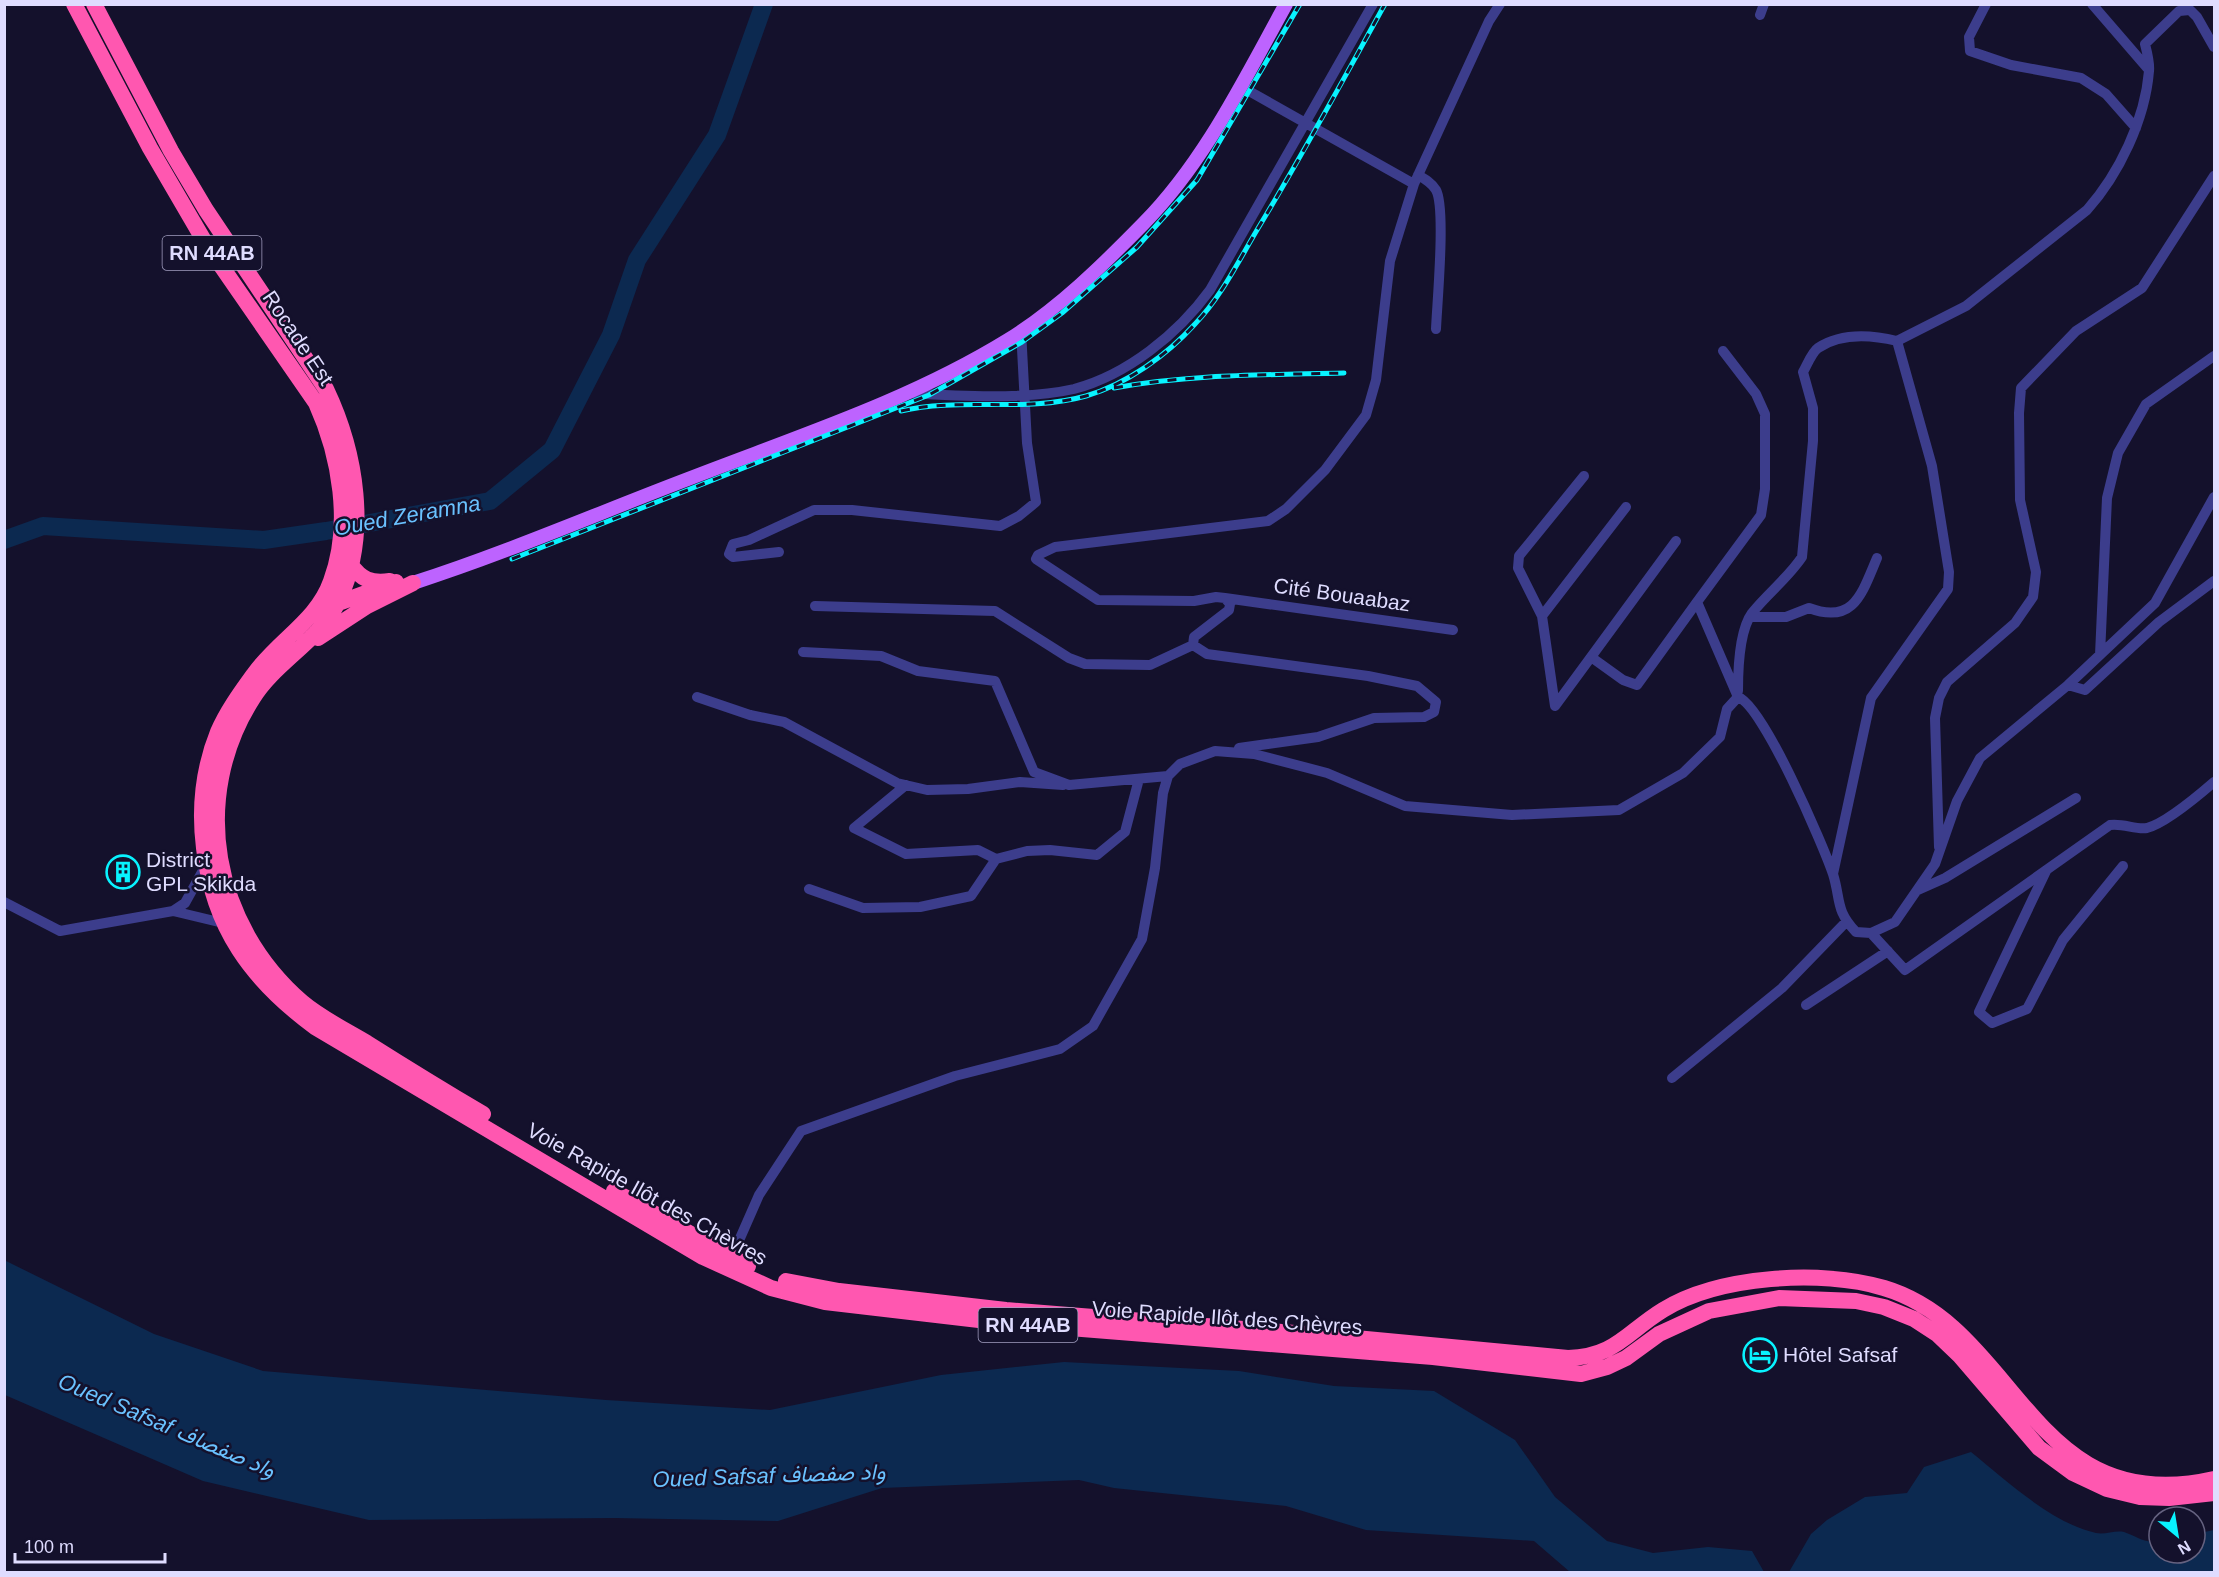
<svg xmlns="http://www.w3.org/2000/svg" width="2219" height="1577" font-family="Helvetica,Vazirmatn,sans-serif">
<style>
.water{fill:#0c2950}
.lines{fill:none;stroke-linecap:round;stroke-linejoin:round}
.river{stroke:#0c2950;stroke-width:18}
.minor{stroke:#3c3d8c;stroke-width:10}
.major{stroke:#bd63ff;stroke-width:14}
.highway{stroke:#ff57b0;stroke-width:16}
.rail-casing{stroke:#08f3ff;stroke-width:5}
.rail{stroke:#14112c;stroke-width:3;stroke-dasharray:9;stroke-linecap:butt}
.labels{text-anchor:middle;stroke-width:5;stroke-linejoin:round;paint-order:stroke}
.shield{fill:#14112c;stroke:#a29fc0;stroke-width:1.5}
.shield-label{font-size:20px;font-weight:bold;fill:#dfdcff}
.street-label{font-size:21px;fill:#dfdcff;stroke:#14112c}
.poi-label{font-size:21px;fill:#dfdcff;stroke:#14112c;text-anchor:start}
.water-label{font-size:22px;font-style:italic;fill:#6ac2ff;stroke:#14112c}
</style>
<rect width="100%" height="100%" fill="#14112c"/>
<path class="water" d="M4 1260 154 1334 263 1371 606 1400 770 1410 941 1375 1064 1362 1239 1371 1334 1386 1434 1391 1515 1440 1555 1497 1607 1541 1653 1553 1708 1547 1752 1551 1764 1572H1570L1534 1541 1366 1530 1286 1506 1114 1488 1079 1480 882 1488 778 1521 615 1518 369 1520 203 1481 5 1395Z
M1971 1452C2006 1480 2051 1523 2096 1533 2105 1535 2115 1530 2124 1532 2139 1537 2141 1543 2159 1541V1553H2195V1534L2214 1530V1572H1789L1811 1534 1827 1520 1865 1497 1907 1493 1924 1467Z"/>
<g class="lines">
<path class="river" d="M4 540 43 526 264 540 326 531 490 501 552 450 611 335 637 260 717 135 764 4"/>
<path class="minor" d="M1986 4 1969 37 1970 51 2011 65 2081 78 2106 94 2136 128
M2092 4 2149 70
M1760 15 1764 4
M1240 86 1414 184
M1418 175C1425 179 1432 183 1436 190 1446 208 1437 304 1436 329
M908 393C957 396 1026 400 1074 389 1127 375 1178 334 1210 290L1373 4
M1626 507 1542 616 1555 706 1591 657 1623 680 1637 685 1697 602 1738 697
M779 552 733 557 729 554 733 544 749 540 814 510H852L1000 526 1019 516 1036 502 1027 443 1021 330
M1225 598 1453 630
M1697 602 1761 515 1765 489V414L1756 394 1723 351
M815 606 995 611 1069 658 1085 664 1150 665 1193 645
M1542 616 1518 568 1519 556 1584 476
M1750 617H1786L1809 608C1854 625 1862 593 1877 558
M803 652 881 656 918 671 995 681 1034 772 1069 785 1168 776
M2100 655 2107 498 2118 453 2146 404 2214 356
M1591 657 1676 541
M2068 685 2085 690 2159 622 2214 581
M1738 691C1738 670 1739 631 1752 613 1768 593 1788 578 1802 557L1813 441V408L1803 372C1807 365 1812 352 1818 348 1842 332 1872 335 1897 341
M697 697 750 715 784 722 897 783 927 790 968 789 1020 782 1063 785
M1239 748 1318 737 1374 718 1424 717 1434 712 1436 702 1417 686 1368 676 1207 654 1193 645 1194 637 1229 610 1230 604 1225 598 1216 597 1194 601 1098 600 1036 559 1038 555 1055 547 1268 521 1286 509 1325 470 1366 415 1376 380 1390 261 1414 184 1489 21 1500 4
M906 785 854 828 906 854 978 850 996 859 1027 851 1050 850 1097 855 1125 832 1139 779
M1939 847 1935 718 1939 698 1947 682 2015 623 2033 597 2036 572 2020 500 2019 413 2021 388 2076 331 2142 288 2214 176
M2046 871 1979 1012 1992 1023 2027 1009 2063 940 2123 866
M1833 874 1871 698 1948 589 1949 572 1932 466 1897 341 1966 306 2087 210C2119 174 2145 120 2149 71 2150 63 2147 52 2145 44L2179 11 2190 10 2197 17 2214 47
M809 889 863 908 920 907 971 896 996 859
M1918 890 1945 878 2076 798
M4 902 60 931 173 911 185 903 206 865
M173 911 223 923
M1871 933 1905 970 2110 825C2123 823 2136 830 2147 828 2166 823 2199 795 2214 782
M1806 1005 1888 951
M1672 1078 1782 988 1846 922
M730 1261 759 1195 801 1131 955 1076 1060 1049 1093 1026 1142 939 1155 868 1163 793 1168 776 1180 764 1215 751 1254 754 1327 773 1405 806 1512 815 1619 810 1683 773 1720 737 1727 709 1738 697C1763 705 1823 845 1833 874 1841 900 1835 910 1856 932L1871 933 1895 922 1935 864 1957 801 1980 758 2068 685 2155 603 2214 497"/>
<path class="major" d="M413 583C506 553 596 514 688 479 796 437 909 401 1008 340 1058 309 1103 265 1144 223 1205 161 1244 80 1286 4"/>
<path class="highway" d="M74 4 150 148 206 244 316 403C340 456 352 525 331 581 317 621 278 640 254 674 241 692 227 711 218 732 203 769 199 808 204 848 213 927 251 980 315 1027L703 1257 771 1288 825 1302 996 1322 1433 1357 1581 1374 1607 1367 1626 1358 1659 1334 1709 1311 1779 1298 1856 1301 1884 1307 1914 1319 1937 1334 1960 1356 2039 1448 2073 1473 2107 1489 2140 1497 2169 1498 2214 1493
M94 4 171 151 206 210 326 389C356 452 370 534 339 600 321 640 276 661 253 698 189 798 213 925 302 1002 321 1018 345 1030 367 1043 405 1067 444 1091 483 1114
M351 565C361 579 371 584 390 581
M333 605 396 582
M318 638 367 606 413 583
M614 1191 748 1266
M786 1281 839 1291 1006 1310 1345 1337 1568 1358C1615 1357 1627 1332 1663 1310 1718 1276 1821 1269 1884 1288 2019 1328 2030 1521 2214 1479"/>
<defs>
<path id="rail" d="M1114 388C1190 374 1267 375 1344 373
M901 411C961 397 1025 413 1086 396 1127 384 1167 355 1195 324 1221 297 1238 262 1257 230 1302 156 1343 80 1385 4
M512 559 929 395 1022 342 1062 313 1137 247 1197 180 1300 4"/>
</defs>
<use href="#rail" class="rail-casing"/>
<use href="#rail" class="rail"/>
</g>
<defs>
<symbol id="building-ring" viewBox="-11 -11 22 22"><circle r="9.5" fill="#14112c" stroke="#08f3ff" stroke-width="1.5"/><path d="M-4-6H4V6H1V3H-1V6H-4ZM-2.5-4.3h1.7v1.8h-1.7ZM.8-4.3h1.7v1.8H.8ZM-2.5-1h1.7V.8h-1.7ZM.8-1h1.7V.8H.8Z" fill="#08f3ff"/></symbol>
<symbol id="hotel-ring" viewBox="-11 -11 22 22"><circle r="9.5" fill="#14112c" stroke="#08f3ff" stroke-width="1.5"/><path d="M-6-4.5h1.5V1H6V5H4.5V3h-9V5H-6ZM-4 0a1.8 1.8 0 1 1 3.6 0ZM.5 0V-2.5h3Q6-2.5 6 0Z" fill="#08f3ff"/></symbol>
</defs>
<g fill-rule="evenodd">
<use href="#building-ring" x="104" y="853" width="38" height="38"/>
<use href="#hotel-ring" x="1741" y="1336" width="38" height="38"/>
</g>
<g class="labels">
<g class="shield">
<rect x="162.5" y="236" width="99" height="34" rx="4.5"/>
<rect x="978.5" y="1308" width="99" height="34" rx="4.5"/>
</g>
<g class="shield-label">
<text x="212" y="260">RN 44AB</text>
<text x="1028" y="1332">RN 44AB</text>
</g>
<g class="street-label">
<text transform="translate(298 338) rotate(56)" y="7">Rocade Est</text>
<text transform="translate(1342 595) rotate(8)" y="7">Cité Bouaabaz</text>
<text transform="translate(647 1194) rotate(29)" y="7">Voie Rapide Ilôt des Chèvres</text>
<text transform="translate(1227 1318) rotate(4)" y="7">Voie Rapide Ilôt des Chèvres</text>
</g>
<g class="poi-label">
<text x="146" y="867">District<tspan x="146" dy="24">GPL Skikda</tspan></text>
<text x="1783" y="1362">Hôtel Safsaf</text>
</g>
<g class="water-label">
<text transform="translate(407 515) rotate(-10)" y="8">Oued Zeramna</text>
<text transform="translate(167 1425) rotate(23)" y="8">Oued Safsaf واد صفصاف</text>
<text transform="translate(769 1475) rotate(-2)" y="8">Oued Safsaf واد صفصاف</text>
</g>
</g>
<rect width="2219" height="1577" fill="none" stroke="#dfdcff" stroke-width="12"/>
<g transform="translate(2177 1535) rotate(150)"><circle r="28" fill="#14112c" stroke="#656280" stroke-width="1.5"/>
<path d="M0-4.5L10 22L0 15L-10 22Z" fill="#08f3ff"/>
<text y="-9" font-size="16" font-weight="bold" text-anchor="middle" fill="#dfdcff">N</text>
</g>
<path d="M15 1553v9h150v-9" fill="none" stroke="#dfdcff" stroke-width="3"/>
<text x="24" y="1553" font-size="18" fill="#dfdcff" stroke="#14112c" stroke-width="4.5" paint-order="stroke">100 m</text>
</svg>
